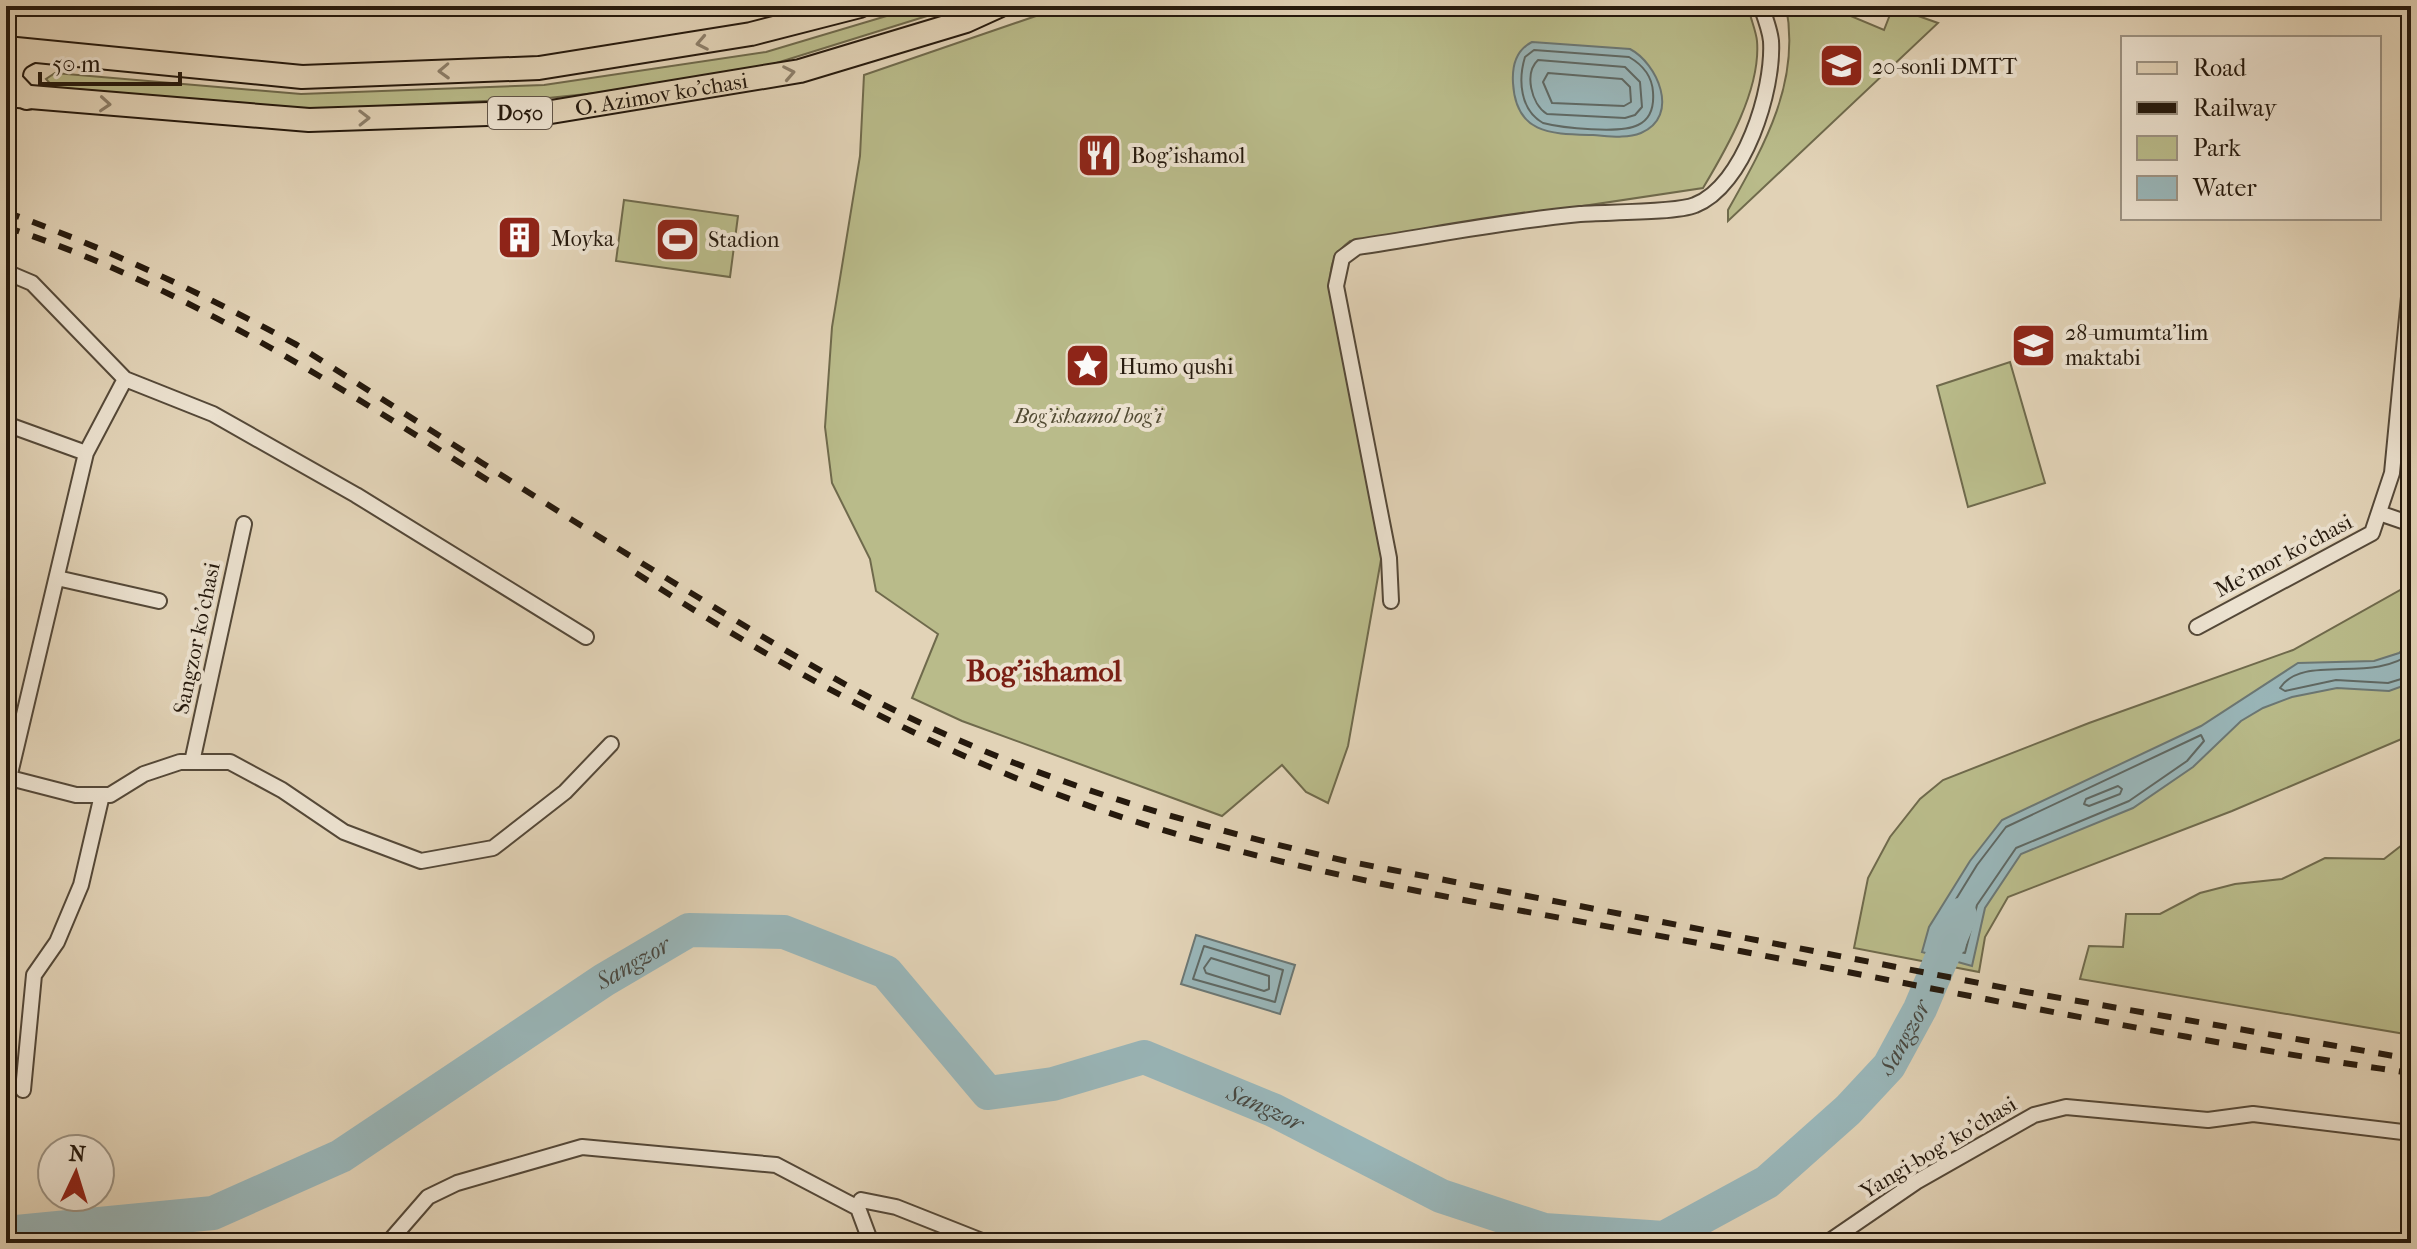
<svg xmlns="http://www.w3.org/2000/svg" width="2417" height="1249" font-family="'IM FELL French Canon',serif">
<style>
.green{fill:#b9bb8a;stroke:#6f6a4c;stroke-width:2}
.water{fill:#99b6b9;stroke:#6b7774;stroke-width:2}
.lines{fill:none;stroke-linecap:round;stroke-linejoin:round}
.shore{stroke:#5f6863;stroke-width:2}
.river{stroke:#99b6b9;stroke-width:34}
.minor-casing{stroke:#544838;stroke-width:18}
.primary-casing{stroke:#25190d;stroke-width:26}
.minor{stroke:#ece2d0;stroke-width:14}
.primary{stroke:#e2d3b7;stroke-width:22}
.rail{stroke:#25190d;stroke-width:6;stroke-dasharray:14 14;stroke-linecap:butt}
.oneway{stroke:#8d7f6a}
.labels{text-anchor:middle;stroke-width:8;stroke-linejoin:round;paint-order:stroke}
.shield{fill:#ece2d0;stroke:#615548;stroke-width:2}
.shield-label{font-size:20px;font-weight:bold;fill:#25190d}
.poi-label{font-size:22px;fill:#25190d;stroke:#ece2d0;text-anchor:start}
.street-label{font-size:22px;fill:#25190d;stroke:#ece2d0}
.park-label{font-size:22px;font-style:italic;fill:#514a32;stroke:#ece2d0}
.water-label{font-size:24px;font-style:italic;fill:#484841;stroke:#ece2d0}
.district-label{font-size:30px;font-weight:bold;fill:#7a1f14;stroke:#ece2d0}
</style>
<rect width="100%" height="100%" fill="#e2d3b7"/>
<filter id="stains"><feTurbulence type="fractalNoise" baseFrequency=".0025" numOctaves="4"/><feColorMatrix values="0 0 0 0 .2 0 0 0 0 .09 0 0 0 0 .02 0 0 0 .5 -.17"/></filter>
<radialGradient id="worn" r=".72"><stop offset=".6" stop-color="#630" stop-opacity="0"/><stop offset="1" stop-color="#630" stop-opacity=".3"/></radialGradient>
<path class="green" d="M920 6H959L770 65 654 87 548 98 304 110 53 87 46 79 55 73 301 94 544 85 766 52Z
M1065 6H1746L1749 10C1751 20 1756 31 1757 41 1761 89 1727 148 1703 188L1350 241C1332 255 1330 265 1330 287L1382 554 1348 746 1328 803 1306 792 1282 765 1222 816 962 721 912 698 938 634 876 591 870 559 832 483 825 427 832 327 860 156 864 75Z
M1786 6H1827L1884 30 1893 7 1938 23 1728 221V210C1764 146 1801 82 1786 6Z
M624 200 738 216 730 277 616 261Z
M2010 362 2045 483 1968 507 1937 386Z
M2411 584V735L2232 811 2008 897 1985 937 1979 972 1854 948 1868 878 1890 837 1920 799 1943 780 2089 723 2293 650Z
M2411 838V1035L2080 979 2089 946 2123 947 2126 914H2160L2200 893 2235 884 2282 879 2325 858 2384 859Z"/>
<path class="water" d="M1532 42 1630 49C1657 63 1681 116 1641 133 1626 139 1609 136 1593 135 1552 134 1516 135 1513 83 1512 67 1516 50 1532 42Z
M2411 643V683L2389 691 2337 688 2292 697 2263 708 2241 721 2193 767 2133 808 2021 854 1985 908 1972 966 1922 952 1929 927 1970 861 2002 820 2201 726 2298 663 2374 661 2399 653Z
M1196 935 1295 965 1280 1014 1181 984Z"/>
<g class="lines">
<path class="shore" d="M1534 50 1629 57C1643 65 1652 76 1653 92 1654 105 1651 119 1638 125 1621 134 1562 128 1543 123 1520 110 1518 80 1525 57Z
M1538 60 1625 67 1640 82 1642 107 1635 115 1625 118 1547 114C1531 104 1524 73 1538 60Z
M1548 73 1622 79 1630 87 1631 102 1624 106 1552 103 1543 82Z
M2411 653C2373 684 2303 653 2280 688L2285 691 2336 680 2388 683 2411 676
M2201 735 2204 741 2187 761 2129 801 2016 848 1977 905 1965 953 1934 947 1937 930 1977 865 2006 827Z
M2118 786 2122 789 2120 794 2089 806 2084 804 2086 799Z
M1204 946 1283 970 1275 1002 1193 979Z
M1211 958 1269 976V989L1264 991 1206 973 1204 968Z"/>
<path class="river" id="s1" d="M6 1233 213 1213 341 1156 604 980 689 930 784 932 886 972 988 1093 1053 1084 1144 1057 1273 1110 1441 1196 1544 1230 1664 1238 1767 1182 1848 1110 1889 1066 1920 1009 1960 915"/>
<defs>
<path id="minor" d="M6 272 32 283 125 379 213 414 356 495 586 637
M6 424 86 453 9 778
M86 453 125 379
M2379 513 2411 524
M57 578 159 601
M1391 601 1389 558 1336 286 1342 258 1357 247C1431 236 1505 221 1580 214 1604 212 1676 213 1695 205 1744 186 1774 90 1771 41 1770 30 1765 17 1761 6
M2197 627 2372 533 2392 473 2411 276
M192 762 244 524
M6 777 76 795H110L144 774 180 762H230L282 790 344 832 421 861 493 848 565 792 611 744
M23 1090 34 975 57 942 81 885 102 795
M858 1208 861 1200 896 1207 987 1243
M858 1208 871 1243
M388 1243 428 1197 457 1183 582 1147 776 1165 858 1208
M1827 1243 1916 1182 2034 1115 2066 1107 2208 1120 2253 1114 2411 1133"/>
<g id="primary">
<path d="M6 48 302 77 539 68 751 34 860 6"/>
<path id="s2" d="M6 95 309 120 551 112 800 71 966 21 999 6"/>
<path d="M27 98 11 81C10 64 17 57 33 51"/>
</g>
</defs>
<use href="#minor" class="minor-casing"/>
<use href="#primary" class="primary-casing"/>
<use href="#minor" class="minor"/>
<use href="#primary" class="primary"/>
<path class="rail" d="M6 212C110 250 200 292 297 345 430 429 561 515 696 596 774 644 854 693 938 731 1069 790 1206 829 1346 861L2026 992 2411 1059
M6 227C185 286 339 387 497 486
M636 573C794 676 957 765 1137 822 1332 883 1539 912 1740 951 1963 994 2186 1041 2411 1073"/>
</g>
<defs><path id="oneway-chevron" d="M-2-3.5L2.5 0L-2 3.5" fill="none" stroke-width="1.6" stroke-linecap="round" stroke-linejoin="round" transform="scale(2)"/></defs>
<g class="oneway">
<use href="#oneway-chevron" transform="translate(702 43) rotate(169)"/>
<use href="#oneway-chevron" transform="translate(444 71) rotate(178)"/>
<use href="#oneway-chevron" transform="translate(789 73) rotate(-11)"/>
<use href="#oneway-chevron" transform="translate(105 104) rotate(4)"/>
<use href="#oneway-chevron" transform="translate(364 118) rotate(-1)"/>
</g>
<defs>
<symbol id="school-square" viewBox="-11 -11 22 22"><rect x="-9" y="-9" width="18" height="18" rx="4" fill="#8f2418" stroke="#ece2d0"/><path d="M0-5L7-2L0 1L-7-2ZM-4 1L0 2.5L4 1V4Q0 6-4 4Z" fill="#fff"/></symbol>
<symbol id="restaurant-square" viewBox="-11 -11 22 22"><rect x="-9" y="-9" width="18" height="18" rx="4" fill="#8f2418" stroke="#ece2d0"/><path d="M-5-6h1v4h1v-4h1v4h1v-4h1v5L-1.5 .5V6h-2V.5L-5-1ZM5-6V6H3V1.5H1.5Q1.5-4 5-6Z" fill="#fff"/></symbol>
<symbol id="building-square" viewBox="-11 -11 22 22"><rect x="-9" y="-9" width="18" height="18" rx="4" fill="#8f2418" stroke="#ece2d0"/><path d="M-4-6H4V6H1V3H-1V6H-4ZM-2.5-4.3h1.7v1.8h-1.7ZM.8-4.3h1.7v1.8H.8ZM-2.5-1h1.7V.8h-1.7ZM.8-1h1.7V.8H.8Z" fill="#fff"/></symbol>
<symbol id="stadium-square" viewBox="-11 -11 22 22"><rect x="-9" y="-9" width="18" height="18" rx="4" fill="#8f2418" stroke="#ece2d0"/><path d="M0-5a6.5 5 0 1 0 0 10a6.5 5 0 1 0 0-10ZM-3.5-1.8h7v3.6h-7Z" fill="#fff"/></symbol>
<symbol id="sight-square" viewBox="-11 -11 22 22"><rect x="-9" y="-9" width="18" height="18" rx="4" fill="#8f2418" stroke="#ece2d0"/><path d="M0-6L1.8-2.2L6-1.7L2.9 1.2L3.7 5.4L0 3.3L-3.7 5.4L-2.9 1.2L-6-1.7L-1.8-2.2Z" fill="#fff"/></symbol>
</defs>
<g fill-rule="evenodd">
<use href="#school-square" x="1816" y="40" width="51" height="51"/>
<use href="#restaurant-square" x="1074" y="130" width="51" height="51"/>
<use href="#building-square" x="494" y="212" width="51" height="51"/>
<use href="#stadium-square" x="652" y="214" width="51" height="51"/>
<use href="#school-square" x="2008" y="320" width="51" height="51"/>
<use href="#sight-square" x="1062" y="340" width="51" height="51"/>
</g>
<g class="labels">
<rect class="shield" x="488" y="97" width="64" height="32" rx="6"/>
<g class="shield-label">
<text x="520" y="120">D050</text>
</g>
<g class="poi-label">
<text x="1872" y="74">20-sonli DMTT</text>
<text x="1131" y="163">Bog'ishamol</text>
<text x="551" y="246">Moyka</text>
<text x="708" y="247">Stadion</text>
<text x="2065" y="340">28-umumta'lim<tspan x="2065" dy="25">maktabi</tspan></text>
<text x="1119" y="374">Humo qushi</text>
</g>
<g class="street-label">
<text dy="8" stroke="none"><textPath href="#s2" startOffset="658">O. Azimov ko'chasi</textPath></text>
<text transform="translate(2283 555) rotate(-28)" y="8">Me'mor ko'chasi</text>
<text transform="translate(196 638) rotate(-78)" y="8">Sangzor ko'chasi</text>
<text transform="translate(1938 1147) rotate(-31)" y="8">Yangi-bog' ko'chasi</text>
</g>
<g class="park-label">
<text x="1088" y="423">Bog'ishamol bog'i</text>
</g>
<g class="water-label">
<text dy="8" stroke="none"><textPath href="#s1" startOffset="698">Sangzor</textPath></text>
<text dy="8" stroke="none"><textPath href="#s1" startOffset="2162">Sangzor</textPath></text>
<text dy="8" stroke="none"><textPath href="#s1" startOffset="1418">Sangzor</textPath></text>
</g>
<g class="district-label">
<text x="1044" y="681">Bog'ishamol</text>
</g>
</g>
<rect width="2417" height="1249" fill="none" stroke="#e2d3b7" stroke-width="32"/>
<rect x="8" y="8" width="2401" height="1233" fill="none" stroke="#25190d" stroke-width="4"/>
<rect x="16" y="16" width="2385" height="1217" fill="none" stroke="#25190d" stroke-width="2"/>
<rect x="2121" y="36" width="260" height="184" fill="#ece2d0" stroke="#9c9282" stroke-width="2"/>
<rect x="2137" y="62" width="40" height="12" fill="#e2d3b7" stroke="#9c9282" stroke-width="2"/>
<text x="2193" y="76" font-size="24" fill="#25190d">Road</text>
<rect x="2137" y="102" width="40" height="12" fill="#25190d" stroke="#9c9282" stroke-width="2"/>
<text x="2193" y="116" font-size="24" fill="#25190d">Railway</text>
<rect x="2137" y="136" width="40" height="24" fill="#b9bb8a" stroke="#9c9282" stroke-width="2"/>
<text x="2193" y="156" font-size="24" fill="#25190d">Park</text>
<rect x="2137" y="176" width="40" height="24" fill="#99b6b9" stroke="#9c9282" stroke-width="2"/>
<text x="2193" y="196" font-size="24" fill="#25190d">Water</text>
<g transform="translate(76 1173) rotate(4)"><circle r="38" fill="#ece2d0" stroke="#9c9282" stroke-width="2"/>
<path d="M0-6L14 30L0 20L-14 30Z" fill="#8f2418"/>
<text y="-12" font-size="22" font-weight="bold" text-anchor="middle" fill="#25190d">N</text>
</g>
<path d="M40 72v12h140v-12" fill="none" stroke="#25190d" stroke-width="4"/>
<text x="52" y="72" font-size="24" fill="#25190d" stroke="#ece2d0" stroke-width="6" paint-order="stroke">50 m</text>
<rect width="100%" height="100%" filter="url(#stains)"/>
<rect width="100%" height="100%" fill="url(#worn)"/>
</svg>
